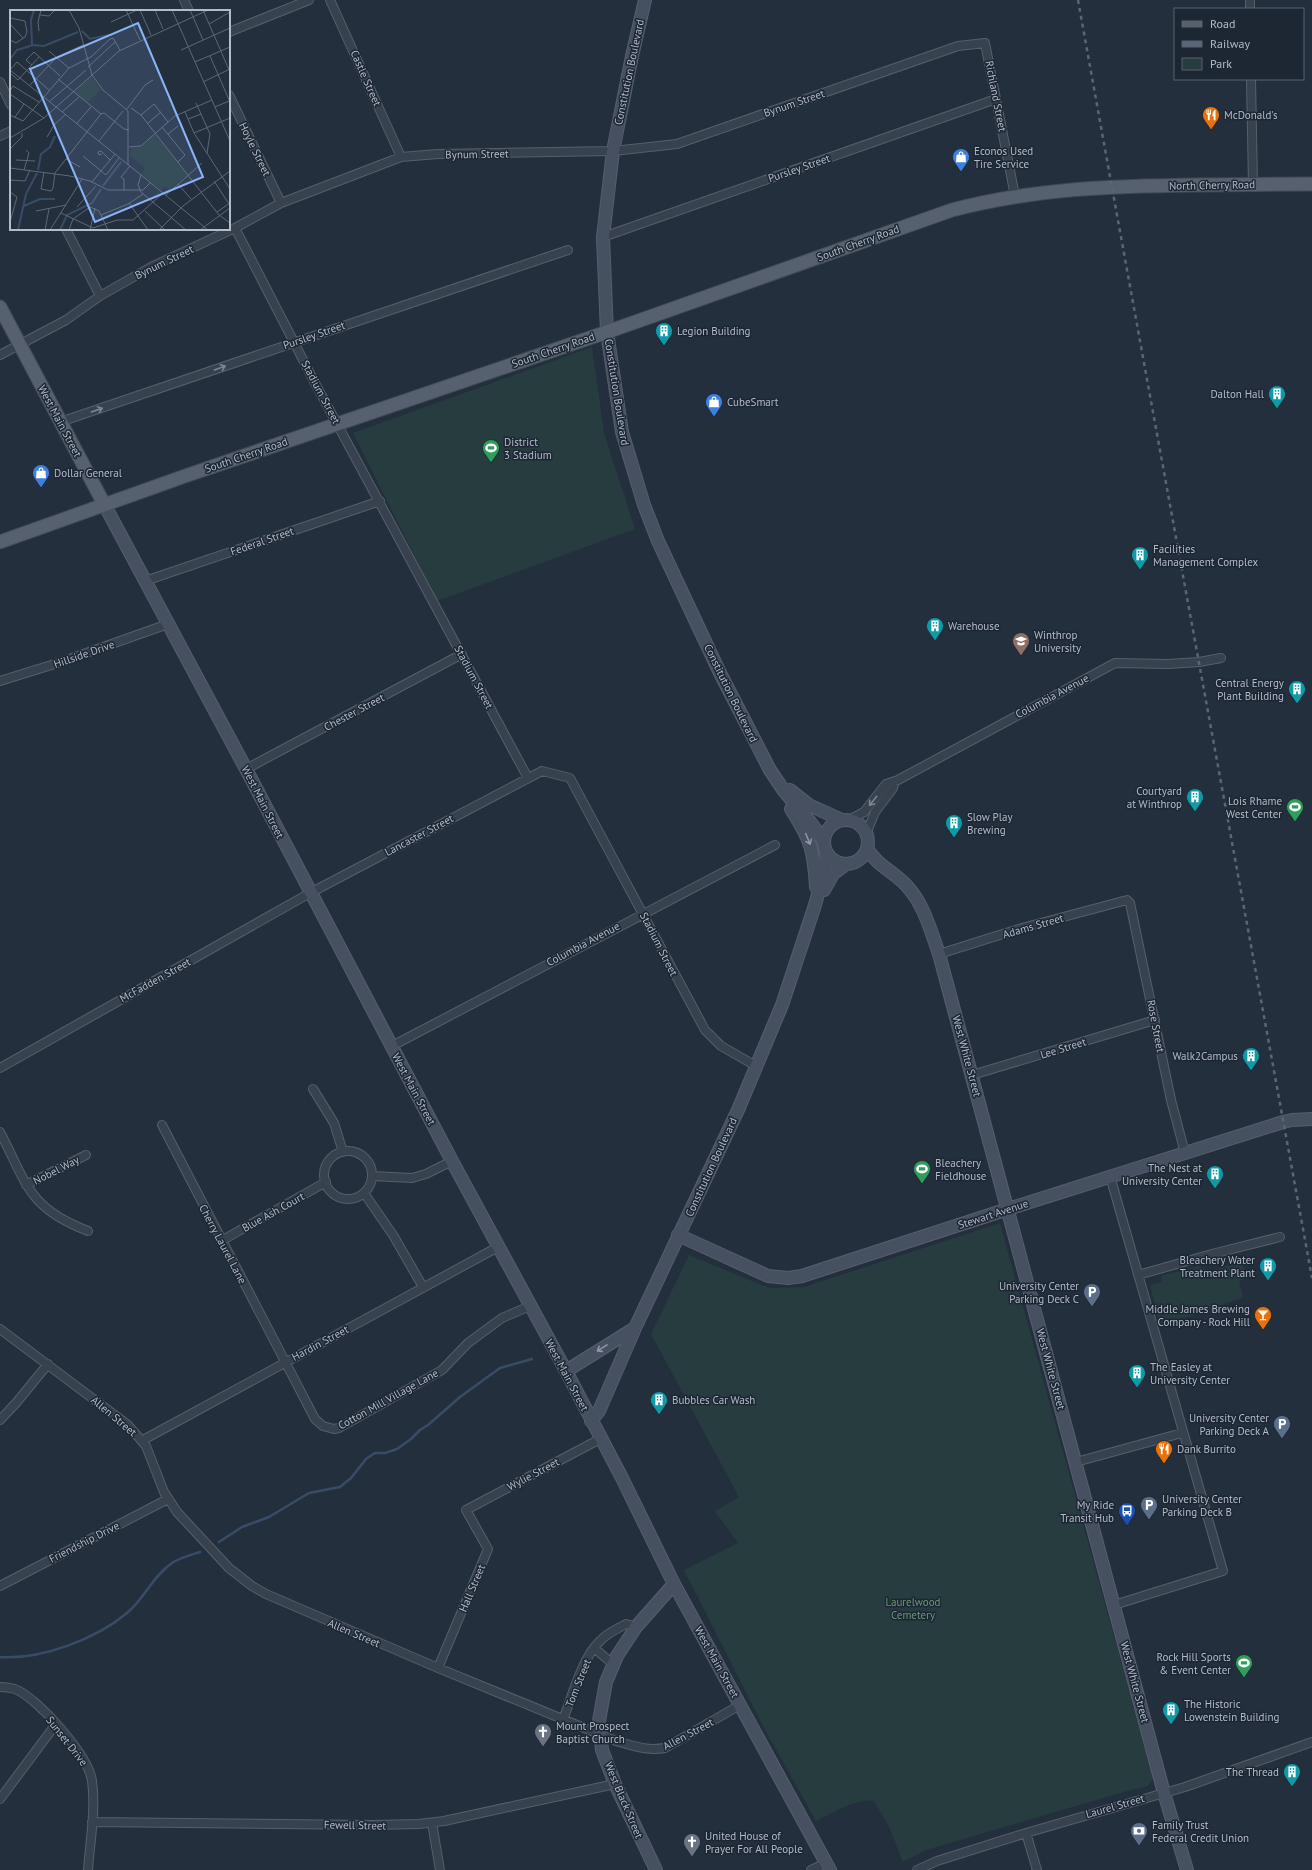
<svg xmlns="http://www.w3.org/2000/svg" width="1312" height="1870" font-family="'PT Sans',sans-serif">
<style>
.green{fill:#263c3f}
.lines{fill:none;stroke-linecap:round;stroke-linejoin:round}
.stream{stroke:#394c67;stroke-width:2.5}
.street-casing{stroke:#565f6c;stroke-width:10}
.secondary-casing{stroke:#565f6c;stroke-width:14}
.primary-casing{stroke:#414a57;stroke-width:15}
.street{stroke:#38414e;stroke-width:8}
.secondary{stroke:#465061;stroke-width:12}
.primary{stroke:#56606e;stroke-width:13}
.rail{stroke:#5a6575;stroke-width:2.5;stroke-dasharray:4 4;stroke-linecap:butt}
.oneway{stroke:#7c8592}
.oneway2{stroke:#8e96a5}
.labels{text-anchor:middle;stroke-width:3;stroke-linejoin:round;paint-order:stroke}
.street-label{font-size:11px;fill:#b4bcc9;stroke:#1d2633}
.poi-label{font-size:11px;fill:#b4bcc9;stroke:#1d2633;text-anchor:start}
.park-label{font-size:11px;fill:#6b9a76;stroke:#1d2633}
.inset-river{fill:none;stroke:#394c67;stroke-width:2}
.inset-road{fill:none;stroke:#5e6776;stroke-width:1}
.view{fill:#8ab4f8;fill-opacity:0.15;stroke:#8ab4f8;stroke-width:2}
.inset-edge{fill:none;stroke:#b4bcc9;stroke-width:2}
</style>
<rect width="100%" height="100%" fill="#242f3e"/>
<path class="green" d="M592 347 604 433 635 529 437 601 353 433Z
M1000 1223 1153 1778C1148 1788 1145 1788 1134 1789L926 1850 903 1862 889 1827 874 1801C859 1797 830 1814 816 1821L763 1726 684 1570 738 1543 715 1511 739 1497 651 1334 689 1255 769 1288 804 1287Z
M1242 1261 1246 1276 1239 1282 1243 1297 1201 1313 1160 1325 1150 1285 1162 1282 1161 1276 1198 1266 1211 1271Z"/>
<g class="lines">
<path class="stream" d="M219 1542 242 1527 269 1517 309 1493 340 1487 351 1478 366 1459 375 1453H385L397 1449 411 1439 420 1430 428 1425 460 1397 500 1368 532 1359
M0 1657C41 1660 96 1639 127 1613 144 1599 153 1576 172 1563 179 1558 191 1555 200 1552"/>
<defs>
<path id="street" d="M184 0 189 11
M330 0 401 157
M1250 0V9
M229 32 309 0
M1251 79 1253 185
M0 82 11 105
M229 95 281 203
M0 136 11 131
M235 228 315 383 528 778
M66 229 100 296
M603 237 996 99
M0 355 66 320 100 296 151 267 235 228 281 203 401 157 438 154 613 151 677 144 958 46 985 43 1015 196
M60 422 568 250
M145 581 380 501
M0 681 58 663 168 624
M246 769 462 654
M849 820 864 812 886 784 898 780 1115 663 1168 664 1199 662 1221 658
M866 834 875 812 893 788 895 781
M939 954 1022 928 1127 900 1130 903 1171 1100 1185 1153
M392 1046 775 845
M0 1068 310 893 542 771 570 778 705 1030 721 1046 756 1066
M972 1075 1155 1020
M313 1089 334 1123 343 1152
M162 1125 315 1419 323 1426 334 1429 339 1428 442 1370 468 1343 502 1318 530 1306
M0 1132C27 1184 28 1208 88 1231
M324 1175a24 24 0 1 1 48 0a24 24 0 1 1-48 0Z
M372 1176 412 1178 426 1174 452 1161
M1110 1176 1223 1571 1114 1605
M26 1185 86 1155
M364 1193 393 1235 423 1287
M221 1241 326 1182
M1138 1275 1212 1254 1280 1237
M0 1329 128 1425 146 1446 164 1492 177 1512 229 1568 252 1586 266 1594 438 1668 616 1741C634 1746 646 1751 665 1748L740 1705
M0 1420 16 1403 48 1364
M143 1440 498 1247
M1076 1462 1182 1433
M0 1586 168 1499
M594 1648 613 1664
M438 1668 488 1549 466 1510 600 1439
M0 1687C4 1687 11 1688 15 1689 39 1699 89 1756 92 1781 96 1809 90 1842 88 1870
M563 1720C572 1696 582 1658 600 1641 607 1633 617 1629 626 1624L636 1627
M0 1799 56 1724
M92 1822 373 1825 419 1824 444 1821 615 1784
M432 1823 440 1870
M1026 1833 1037 1870
M811 1870 826 1863
M917 1870 937 1861 1026 1833 1185 1787 1312 1742"/>
<path id="secondary" d="M645 0 632 56 613 151 603 237 607 332 622 432 644 505 658 541 720 673 770 770 784 791 811 823 823 840
M104 504 246 769 452 1161 566 1371 622 1478 674 1584 830 1870
M790 790 809 805 842 820
M791 809C811 840 814 851 816 887
M824 842a22 22 0 1 1 44 0a22 22 0 1 1-44 0Z
M867 848C875 864 894 872 906 885 924 904 930 929 939 954L1164 1793 1187 1870
M824 890 833 874 845 865
M678 1235 768 1276 788 1278 802 1276 1008 1209 1283 1122 1292 1120 1312 1119
M566 1371 635 1328
M591 1421 599 1411 635 1328 738 1110 782 1005 815 905 825 868 826 854
M656 1870 615 1784 602 1750 599 1721 606 1682 617 1656 636 1627 674 1584"/>
<path id="primary" d="M0 307 104 504
M0 542 185 476 607 332 952 210C1036 188 1113 186 1199 185 1237 185 1274 184 1312 184"/>
</defs>
<use href="#street" class="street-casing"/>
<use href="#secondary" class="secondary-casing"/>
<use href="#primary" class="primary-casing"/>
<use href="#street" class="street"/>
<use href="#secondary" class="secondary"/>
<use href="#primary" class="primary"/>
<path class="rail" d="M1078 0C1155 426 1234 852 1312 1278"/>
</g>
<defs><path id="oneway-shaft" d="M-6 0H5M1.5-3L5.5 0L1.5 3" fill="none" stroke-width="1.6" stroke-linecap="round" stroke-linejoin="round"/></defs>
<g class="oneway">
<use href="#oneway-shaft" transform="translate(220 368) rotate(-20)"/>
<use href="#oneway-shaft" transform="translate(97 410) rotate(-19)"/>
<use href="#oneway-shaft" transform="translate(873 801) rotate(128)"/>
</g>
<g class="oneway2">
<use href="#oneway-shaft" transform="translate(808 839) rotate(67)"/>
<use href="#oneway-shaft" transform="translate(602 1348) rotate(148)"/>
</g>
<defs>
<symbol id="restaurant-pin" viewBox="-11 -11 22 30"><path d="M0 17L-7.5 6A9.5 9.5 0 1 1 7.5 6Z" fill="#e8710a" stroke="#1d2633"/><path d="M-5-6h1v4h1v-4h1v4h1v-4h1v5L-1.5 .5V6h-2V.5L-5-1ZM5-6V6H3V1.5H1.5Q1.5-4 5-6Z" fill="#fff"/></symbol>
<symbol id="shop-pin" viewBox="-11 -11 22 30"><path d="M0 17L-7.5 6A9.5 9.5 0 1 1 7.5 6Z" fill="#3f7fe0" stroke="#1d2633"/><path d="M-5-2.5h2.3a2.7 3.5 0 0 1 5.4 0H5L5.5 6h-11ZM-1.5-2.5h3a1.5 2.3 0 0 0-3 0Z" fill="#fff"/></symbol>
<symbol id="building-pin" viewBox="-11 -11 22 30"><path d="M0 17L-7.5 6A9.5 9.5 0 1 1 7.5 6Z" fill="#0f9aa8" stroke="#1d2633"/><path d="M-4-6H4V6H1V3H-1V6H-4ZM-2.5-4.3h1.7v1.8h-1.7ZM.8-4.3h1.7v1.8H.8ZM-2.5-1h1.7V.8h-1.7ZM.8-1h1.7V.8H.8Z" fill="#fff"/></symbol>
<symbol id="stadium-pin" viewBox="-11 -11 22 30"><path d="M0 17L-7.5 6A9.5 9.5 0 1 1 7.5 6Z" fill="#2e9e5b" stroke="#1d2633"/><path d="M0-5a6.5 5 0 1 0 0 10a6.5 5 0 1 0 0-10ZM-3.5-1.8h7v3.6h-7Z" fill="#fff"/></symbol>
<symbol id="university-pin" viewBox="-11 -11 22 30"><path d="M0 17L-7.5 6A9.5 9.5 0 1 1 7.5 6Z" fill="#8d6e63" stroke="#1d2633"/><path d="M0-5L7-2L0 1L-7-2ZM-4 1L0 2.5L4 1V4Q0 6-4 4Z" fill="#fff"/></symbol>
<symbol id="parking-pin" viewBox="-11 -11 22 30"><path d="M0 17L-7.5 6A9.5 9.5 0 1 1 7.5 6Z" fill="#5c6f8a" stroke="#1d2633"/><path d="M-3.5-5.5H1a3.5 3.5 0 0 1 0 7H-1V5.5H-3.5ZM-1-3.4V-.6H.8a1.4 1.4 0 0 0 0-2.8Z" fill="#fff"/></symbol>
<symbol id="bar-pin" viewBox="-11 -11 22 30"><path d="M0 17L-7.5 6A9.5 9.5 0 1 1 7.5 6Z" fill="#e8710a" stroke="#1d2633"/><path d="M-6-5H6L.8 .8V4.5H3.5V6h-7V4.5H-.8V.8Z" fill="#fff"/></symbol>
<symbol id="bus-pin" viewBox="-11 -11 22 30"><path d="M0 17L-7.5 6A9.5 9.5 0 1 1 7.5 6Z" fill="#1a4fb4" stroke="#1d2633"/><path d="M-5-6H5V4H4V6H2V4H-2V6H-4V4H-5ZM-3.5-4V0h7V-4ZM-3.5 1.2v1.5H-2V1.2ZM2 1.2v1.5H3.5V1.2Z" fill="#fff"/></symbol>
<symbol id="church-pin" viewBox="-11 -11 22 30"><path d="M0 17L-7.5 6A9.5 9.5 0 1 1 7.5 6Z" fill="#6b7280" stroke="#1d2633"/><path d="M-1.2-6h2.4v3.5h3.3v2.4h-3.3V6h-2.4V-.1h-3.3v-2.4h3.3Z" fill="#fff"/></symbol>
<symbol id="bank-pin" viewBox="-11 -11 22 30"><path d="M0 17L-7.5 6A9.5 9.5 0 1 1 7.5 6Z" fill="#5c6f8a" stroke="#1d2633"/><path d="M-6-4H6V4H-6ZM0-2.3a2.3 2.3 0 1 0 0 4.6a2.3 2.3 0 1 0 0-4.6Z" fill="#fff"/></symbol>
</defs>
<g fill-rule="evenodd">
<use href="#restaurant-pin" x="1201" y="105" width="20" height="27"/>
<use href="#shop-pin" x="951" y="147" width="20" height="27"/>
<use href="#building-pin" x="654" y="321" width="20" height="27"/>
<use href="#building-pin" x="1267" y="384" width="20" height="27"/>
<use href="#shop-pin" x="704" y="392" width="20" height="27"/>
<use href="#stadium-pin" x="481" y="438" width="20" height="27"/>
<use href="#shop-pin" x="31" y="463" width="20" height="27"/>
<use href="#building-pin" x="1130" y="545" width="20" height="27"/>
<use href="#building-pin" x="925" y="616" width="20" height="27"/>
<use href="#university-pin" x="1011" y="631" width="20" height="27"/>
<use href="#building-pin" x="1287" y="679" width="20" height="27"/>
<use href="#building-pin" x="1185" y="787" width="20" height="27"/>
<use href="#stadium-pin" x="1285" y="797" width="20" height="27"/>
<use href="#building-pin" x="944" y="813" width="20" height="27"/>
<use href="#building-pin" x="1241" y="1046" width="20" height="27"/>
<use href="#stadium-pin" x="912" y="1159" width="20" height="27"/>
<use href="#building-pin" x="1205" y="1164" width="20" height="27"/>
<use href="#building-pin" x="1258" y="1256" width="20" height="27"/>
<use href="#parking-pin" x="1082" y="1282" width="20" height="27"/>
<use href="#bar-pin" x="1253" y="1305" width="20" height="27"/>
<use href="#building-pin" x="1127" y="1363" width="20" height="27"/>
<use href="#building-pin" x="649" y="1390" width="20" height="27"/>
<use href="#parking-pin" x="1272" y="1414" width="20" height="27"/>
<use href="#restaurant-pin" x="1154" y="1439" width="20" height="27"/>
<use href="#parking-pin" x="1139" y="1495" width="20" height="27"/>
<use href="#bus-pin" x="1117" y="1501" width="20" height="27"/>
<use href="#stadium-pin" x="1234" y="1653" width="20" height="27"/>
<use href="#building-pin" x="1161" y="1700" width="20" height="27"/>
<use href="#church-pin" x="533" y="1722" width="20" height="27"/>
<use href="#building-pin" x="1282" y="1762" width="20" height="27"/>
<use href="#bank-pin" x="1129" y="1821" width="20" height="27"/>
<use href="#church-pin" x="682" y="1832" width="20" height="27"/>
</g>
<g class="labels">
<g class="street-label">
<text transform="translate(629 72) rotate(-78)" y="4">Constitution Boulevard</text>
<text transform="translate(366 78) rotate(66)" y="4">Castle Street</text>
<text transform="translate(996 96) rotate(79)" y="4">Richland Street</text>
<text transform="translate(794 103) rotate(-19)" y="4">Bynum Street</text>
<text transform="translate(255 149) rotate(64)" y="4">Hoyle Street</text>
<text transform="translate(477 154) rotate(-1)" y="4">Bynum Street</text>
<text transform="translate(799 168) rotate(-19)" y="4">Pursley Street</text>
<text transform="translate(1212 185) rotate(-1)" y="4">North Cherry Road</text>
<text transform="translate(858 243) rotate(-20)" y="4">South Cherry Road</text>
<text transform="translate(164 262) rotate(-26)" y="4">Bynum Street</text>
<text transform="translate(314 335) rotate(-19)" y="4">Pursley Street</text>
<text transform="translate(553 350) rotate(-19)" y="4">South Cherry Road</text>
<text transform="translate(321 392) rotate(62)" y="4">Stadium Street</text>
<text transform="translate(617 392) rotate(81)" y="4">Constitution Boulevard</text>
<text transform="translate(60 421) rotate(62)" y="4">West Main Street</text>
<text transform="translate(246 455) rotate(-19)" y="4">South Cherry Road</text>
<text transform="translate(262 541) rotate(-19)" y="4">Federal Street</text>
<text transform="translate(84 654) rotate(-19)" y="4">Hillside Drive</text>
<text transform="translate(474 677) rotate(62)" y="4">Stadium Street</text>
<text transform="translate(731 693) rotate(64)" y="4">Constitution Boulevard</text>
<text transform="translate(1052 696) rotate(-28)" y="4">Columbia Avenue</text>
<text transform="translate(354 712) rotate(-28)" y="4">Chester Street</text>
<text transform="translate(263 802) rotate(63)" y="4">West Main Street</text>
<text transform="translate(419 835) rotate(-28)" y="4">Lancaster Street</text>
<text transform="translate(1033 926) rotate(-16)" y="4">Adams Street</text>
<text transform="translate(583 944) rotate(-28)" y="4">Columbia Avenue</text>
<text transform="translate(659 944) rotate(63)" y="4">Stadium Street</text>
<text transform="translate(155 980) rotate(-29)" y="4">McFadden Street</text>
<text transform="translate(1156 1026) rotate(79)" y="4">Rose Street</text>
<text transform="translate(1063 1048) rotate(-17)" y="4">Lee Street</text>
<text transform="translate(967 1056) rotate(75)" y="4">West White Street</text>
<text transform="translate(414 1089) rotate(62)" y="4">West Main Street</text>
<text transform="translate(711 1167) rotate(-65)" y="4">Constitution Boulevard</text>
<text transform="translate(56 1170) rotate(-27)" y="4">Nobel Way</text>
<text transform="translate(273 1212) rotate(-29)" y="4">Blue Ash Court</text>
<text transform="translate(993 1214) rotate(-18)" y="4">Stewart Avenue</text>
<text transform="translate(223 1244) rotate(62)" y="4">Cherry Laurel Lane</text>
<text transform="translate(320 1343) rotate(-28)" y="4">Hardin Street</text>
<text transform="translate(1051 1369) rotate(75)" y="4">West White Street</text>
<text transform="translate(567 1375) rotate(62)" y="4">West Main Street</text>
<text transform="translate(388 1399) rotate(-29)" y="4">Cotton Mill Village Lane</text>
<text transform="translate(114 1416) rotate(40)" y="4">Allen Street</text>
<text transform="translate(533 1474) rotate(-28)" y="4">Wylie Street</text>
<text transform="translate(84 1542) rotate(-27)" y="4">Friendship Drive</text>
<text transform="translate(472 1588) rotate(-67)" y="4">Hall Street</text>
<text transform="translate(354 1633) rotate(23)" y="4">Allen Street</text>
<text transform="translate(717 1662) rotate(61)" y="4">West Main Street</text>
<text transform="translate(1135 1682) rotate(75)" y="4">West White Street</text>
<text transform="translate(578 1683) rotate(-68)" y="4">Tom Street</text>
<text transform="translate(688 1734) rotate(-28)" y="4">Allen Street</text>
<text transform="translate(67 1741) rotate(52)" y="4">Sunset Drive</text>
<text transform="translate(624 1800) rotate(67)" y="4">West Black Street</text>
<text transform="translate(1115 1806) rotate(-16)" y="4">Laurel Street</text>
<text transform="translate(355 1825) rotate(1)" y="4">Fewell Street</text>
</g>
<g class="poi-label">
<text x="1224" y="119">McDonald's</text>
<text x="974" y="155">Econos Used<tspan x="974" dy="13">Tire Service</tspan></text>
<text x="677" y="335">Legion Building</text>
<text x="1264" y="398" text-anchor="end">Dalton Hall</text>
<text x="727" y="406">CubeSmart</text>
<text x="504" y="446">District<tspan x="504" dy="13">3 Stadium</tspan></text>
<text x="54" y="477">Dollar General</text>
<text x="1153" y="553">Facilities<tspan x="1153" dy="13">Management Complex</tspan></text>
<text x="948" y="630">Warehouse</text>
<text x="1034" y="639">Winthrop<tspan x="1034" dy="13">University</tspan></text>
<text x="1284" y="687" text-anchor="end">Central Energy<tspan x="1284" dy="13">Plant Building</tspan></text>
<text x="1182" y="795" text-anchor="end">Courtyard<tspan x="1182" dy="13">at Winthrop</tspan></text>
<text x="1282" y="805" text-anchor="end">Lois Rhame<tspan x="1282" dy="13">West Center</tspan></text>
<text x="967" y="821">Slow Play<tspan x="967" dy="13">Brewing</tspan></text>
<text x="1238" y="1060" text-anchor="end">Walk2Campus</text>
<text x="935" y="1167">Bleachery<tspan x="935" dy="13">Fieldhouse</tspan></text>
<text x="1202" y="1172" text-anchor="end">The Nest at<tspan x="1202" dy="13">University Center</tspan></text>
<text x="1255" y="1264" text-anchor="end">Bleachery Water<tspan x="1255" dy="13">Treatment Plant</tspan></text>
<text x="1079" y="1290" text-anchor="end">University Center<tspan x="1079" dy="13">Parking Deck C</tspan></text>
<text x="1250" y="1313" text-anchor="end">Middle James Brewing<tspan x="1250" dy="13">Company - Rock Hill</tspan></text>
<text x="1150" y="1371">The Easley at<tspan x="1150" dy="13">University Center</tspan></text>
<text x="672" y="1404">Bubbles Car Wash</text>
<text x="1269" y="1422" text-anchor="end">University Center<tspan x="1269" dy="13">Parking Deck A</tspan></text>
<text x="1177" y="1453">Dank Burrito</text>
<text x="1162" y="1503">University Center<tspan x="1162" dy="13">Parking Deck B</tspan></text>
<text x="1114" y="1509" text-anchor="end">My Ride<tspan x="1114" dy="13">Transit Hub</tspan></text>
<text x="1231" y="1661" text-anchor="end">Rock Hill Sports<tspan x="1231" dy="13">&amp; Event Center</tspan></text>
<text x="1184" y="1708">The Historic<tspan x="1184" dy="13">Lowenstein Building</tspan></text>
<text x="556" y="1730">Mount Prospect<tspan x="556" dy="13">Baptist Church</tspan></text>
<text x="1279" y="1776" text-anchor="end">The Thread</text>
<text x="1152" y="1829">Family Trust<tspan x="1152" dy="13">Federal Credit Union</tspan></text>
<text x="705" y="1840">United House of<tspan x="705" dy="13">Prayer For All People</tspan></text>
</g>
<g class="park-label">
<text x="913" y="1606">Laurelwood<tspan x="913" dy="13">Cemetery</tspan></text>
</g>
</g>
<g transform="translate(10 10)">
<rect width="220" height="220" fill="#242f3e"/>
<path d="M81 67 91 80 77 93 64 82ZM145 124 177 165 159 180 155 176 151 180 131 164 134 160 133 156 120 146 121 138 131 137Z" fill="#263c3f"/>
<path class="inset-river" d="M72 21 80 29 98 25M22 35 21 10 24 0M0 49 7 40 23 35 34 36 68 22M28 160 31 144 40 137 45 126M93 176 111 152M14 196 30 189H45M8 220 16 184 27 163M50 220 57 205 82 193 91 179"/>
<path class="inset-road" d="M59 0 69 18 82 65 93 80 118 101V155M116 0 130 30M130 0 141 25M145 0 153 19M162 0 220 131M180 0 193 30M193 0 220 62M30 5 39 6 45 0M0 8 15 11 17 22 15 27 6 33 0 30M101 12 127 0M0 14 13 28M199 14 220 2M29 21 28 12 31 0M171 40 220 18M39 41 59 58M200 46 220 92M185 52 220 37M22 55 16 50 24 42 50 66M78 57 105 32M0 60 7 52 39 80M0 60 131 165 128 175 131 182 176 220M0 63 8 70 29 47M48 69 91 104 94 103 114 119 119 120M193 72 220 59M20 75 47 47 73 35M0 81 3 76 29 92M0 84 34 108M40 91 76 60M186 93 200 124 197 143M205 97 219 91M121 98 131 105 209 205 220 213M117 99 135 75 143 70M52 102 69 87M175 102 184 123 220 179M0 105 13 111 59 58 81 47 100 29 103 28 110 40M131 105 144 94 158 112M5 107 14 94M178 109 191 104M67 113 81 97M138 113 151 102M152 117 175 145 168 152M184 123 220 108M158 124 168 116M37 127 44 115 55 105M0 128 34 108 109 41 198 0M89 131 113 101M119 137 131 136 165 106 202 90M0 139 12 127V123M92 144 89 145 88 142 91 141 100 150M73 146 96 165 109 148M56 149 70 157M6 150 25 151M0 158 60 166 80 171 98 180H133L140 173M14 160 19 143 16 140M34 162 31 179 41 181 43 178 45 163 91 104M131 165 198 220M0 170 15 171 20 160M204 171 219 194M82 172 105 144M168 174 181 189M114 181V169L111 167 120 156M0 182 7 187 0 212M156 185 192 153M119 193 138 220M67 197 86 176M26 201 56 195M135 201 155 220M207 202 220 193M51 203 83 218 107 210H123L153 183M91 205 118 194 133 184M35 220 39 199M40 220 72 169M59 220 63 209 80 197 89 201 98 220M80 220 85 198M149 220 173 196 220 161M190 220 220 198"/>
<path class="view" d="M128 13 193 167 85 212 20 59Z"/>
<rect width="220" height="220" class="inset-edge"/>
</g>
<rect x="1174" y="8" width="130" height="72" fill="#1d2633" stroke="#59626f"/>
<rect x="1182" y="21" width="20" height="6" fill="#56606e" stroke="#59626f"/>
<text x="1210" y="28" font-size="12" fill="#b4bcc9">Road</text>
<rect x="1182" y="41" width="20" height="6" fill="#5a6575" stroke="#59626f"/>
<text x="1210" y="48" font-size="12" fill="#b4bcc9">Railway</text>
<rect x="1182" y="58" width="20" height="12" fill="#263c3f" stroke="#59626f"/>
<text x="1210" y="68" font-size="12" fill="#b4bcc9">Park</text>
</svg>
